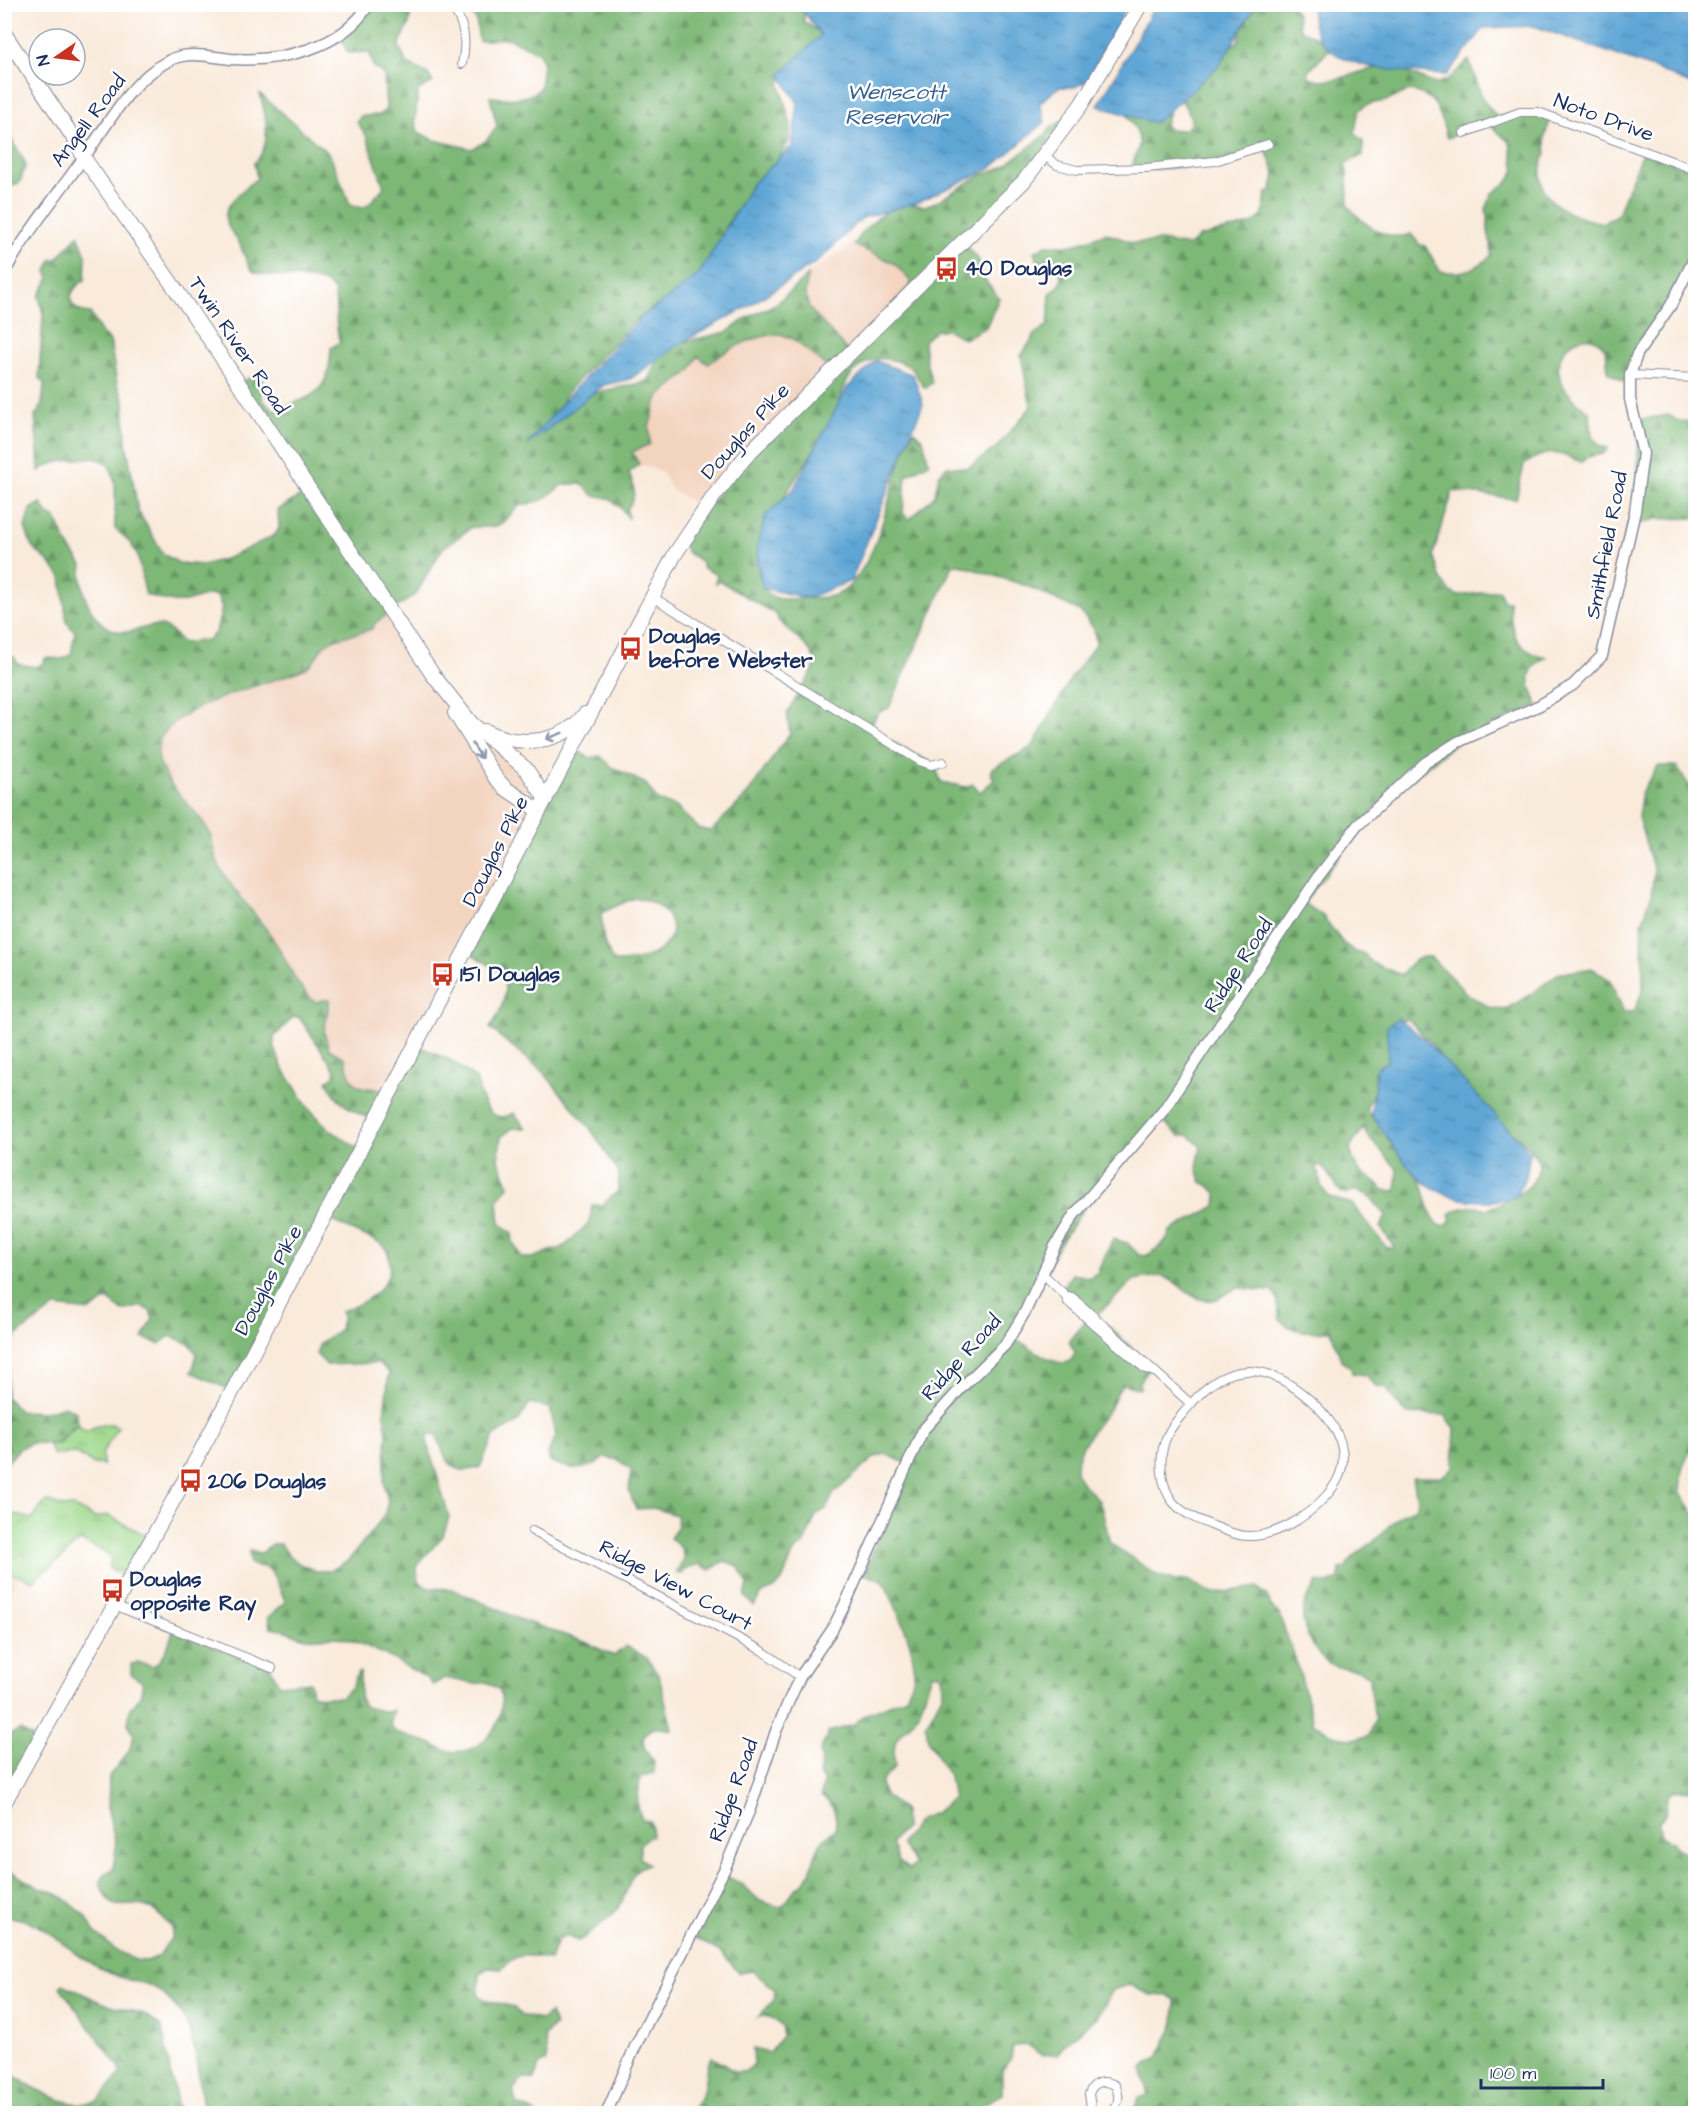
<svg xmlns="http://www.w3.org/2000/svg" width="1700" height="2118" font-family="'Architects Daughter',sans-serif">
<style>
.built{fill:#f3d4bf}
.grass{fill:url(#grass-tufts);stroke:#5c8474;stroke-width:1.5}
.forest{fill:url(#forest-firs);stroke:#4c746a;stroke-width:1.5;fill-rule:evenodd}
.water{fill:url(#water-ripples);stroke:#3d6a9a;stroke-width:1.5}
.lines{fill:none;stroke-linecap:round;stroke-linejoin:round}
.minor-casing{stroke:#8a8c9c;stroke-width:10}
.tertiary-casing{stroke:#8a8c9c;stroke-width:13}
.primary-casing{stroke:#8a8c9c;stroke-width:16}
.minor{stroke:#fff;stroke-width:8}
.tertiary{stroke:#fff;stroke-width:10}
.primary{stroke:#fff;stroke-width:14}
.oneway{stroke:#8d97ae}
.labels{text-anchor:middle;stroke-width:5;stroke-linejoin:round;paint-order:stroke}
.street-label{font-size:21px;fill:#1b2f5e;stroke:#fff}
.poi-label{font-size:21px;font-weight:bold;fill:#1b2f5e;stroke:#fff;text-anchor:start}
.water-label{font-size:22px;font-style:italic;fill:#365f8e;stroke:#fff}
</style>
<defs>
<pattern id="grass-tufts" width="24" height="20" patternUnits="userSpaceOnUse" patternTransform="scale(1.5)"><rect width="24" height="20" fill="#9ed88b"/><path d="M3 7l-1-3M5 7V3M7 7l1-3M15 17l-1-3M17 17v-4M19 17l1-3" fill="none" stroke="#88ba7a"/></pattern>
<pattern id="forest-firs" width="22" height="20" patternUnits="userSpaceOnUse" patternTransform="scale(1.5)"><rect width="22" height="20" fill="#7eb877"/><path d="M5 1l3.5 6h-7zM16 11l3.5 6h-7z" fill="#669665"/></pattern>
<pattern id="water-ripples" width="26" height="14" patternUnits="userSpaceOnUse" patternTransform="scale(1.5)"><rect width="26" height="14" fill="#5fa6d5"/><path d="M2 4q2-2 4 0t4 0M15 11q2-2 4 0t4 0" fill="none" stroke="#4e88b0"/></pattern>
</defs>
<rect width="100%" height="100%" fill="#fff"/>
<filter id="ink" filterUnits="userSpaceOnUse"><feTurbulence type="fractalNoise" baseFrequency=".0167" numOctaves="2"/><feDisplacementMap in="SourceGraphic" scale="12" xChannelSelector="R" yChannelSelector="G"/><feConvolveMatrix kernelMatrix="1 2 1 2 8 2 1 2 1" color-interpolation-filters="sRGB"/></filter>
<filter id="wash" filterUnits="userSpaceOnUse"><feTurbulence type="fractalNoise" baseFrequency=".008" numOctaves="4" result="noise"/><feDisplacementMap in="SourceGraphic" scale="24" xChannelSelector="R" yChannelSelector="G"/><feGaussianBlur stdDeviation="1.35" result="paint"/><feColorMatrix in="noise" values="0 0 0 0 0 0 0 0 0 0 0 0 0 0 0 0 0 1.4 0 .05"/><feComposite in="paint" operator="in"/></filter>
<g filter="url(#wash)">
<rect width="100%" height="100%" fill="#f9eada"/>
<path class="built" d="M857 241 854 245 894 263 912 283 850 354 809 308 805 294 808 274Z
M779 334 792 338 827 367 705 510 672 490 661 471 639 464 631 452 650 444 649 427 658 397 690 372 698 356 717 358 733 345 761 336Z
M388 616 444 691 544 795 390 1091 357 1088 351 1082 345 1059 329 1049 324 1032 329 1012 296 984 263 921 232 886 217 860 209 833 164 774 157 746 161 736 177 718 211 703 308 668 324 645 337 638 358 635Z
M5 1572 18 1578 5 1599Z"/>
<path class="grass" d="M78 1424 85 1431C95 1427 109 1420 118 1427L102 1454 103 1465 93 1464 76 1453 53 1455 48 1443 62 1440Z
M46 1501 63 1507H74L95 1518 107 1515 151 1538 127 1578 109 1568 111 1560 106 1552 81 1541C73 1545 72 1547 67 1553 57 1564 43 1569 34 1581L5 1572 4 1521 14 1514 32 1519Z"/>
<path class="forest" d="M373 5H404C418 16 404 32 399 46L407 64 427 73 433 82 418 90 415 122 418 132 434 140 472 149 486 141 497 126 490 97C509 99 527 101 540 88L543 64 539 53 508 38 479 41 476 20 467 5H784L804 10V22L820 32V39L781 77 780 85 791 125 789 141 777 161 750 187 739 212 726 225 713 264 678 294 651 309 635 321 571 388 564 398 559 417C573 415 577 401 589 395 605 389 625 387 642 383L648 380 657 360 679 343 727 332 747 318 776 304 808 275 805 294 809 308 850 354 912 283 894 263 854 245 865 229 885 212 908 204 925 206 936 202 981 175 1003 167 1044 136 1052 127 1069 117 966 246 979 260 981 275 999 298 986 327 964 339 949 330H936L924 341 926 361 932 383 925 388C920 383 919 379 915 373 908 362 885 356 873 360 839 371 843 403 828 428 814 451 757 533 757 555 756 565 761 587 769 594 777 601 793 599 804 598 824 598 840 599 853 582 889 538 887 479 914 431L923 440 929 463 906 476 903 514 910 519 935 495 939 475 947 466 967 468 996 448 1031 407 1021 356 1036 333 1048 325 1050 294 1060 285 1062 276 1050 260 1039 263 1034 252 1046 245H1074L1106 233 1134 243 1161 241 1189 246 1199 237 1252 224 1263 215 1266 194 1272 189 1275 174 1265 147 1215 164 1134 171C1131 159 1138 155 1139 144 1140 129 1129 122 1124 109H1170L1165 124 1168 129 1184 130 1190 125 1191 118 1176 89 1228 47 1238 42 1243 21 1255 5H1291L1297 14 1300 30 1323 40 1330 49 1308 72 1309 77C1335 88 1357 68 1382 68 1402 67 1418 78 1436 84L1450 78 1469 60 1483 100 1497 117 1518 114 1551 118 1545 136 1546 155C1541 161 1541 165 1541 172 1538 205 1578 219 1604 223L1618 214 1642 152 1695 171V257L1636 363 1632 382 1624 381 1609 373C1605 363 1610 356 1603 346 1582 318 1522 368 1590 412L1592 436 1600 446 1608 448 1603 454 1587 457 1582 462C1555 452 1549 447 1524 465L1516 499 1453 491 1433 555 1441 579 1449 591 1458 596 1499 590 1504 601H1509C1512 630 1512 650 1546 657 1524 669 1527 685 1538 705L1458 741 1375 809 1304 903 1322 915 1343 943 1356 952 1363 953 1372 963 1401 975C1410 964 1416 955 1431 957L1467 994 1489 1007 1504 1010 1530 995 1557 974 1592 968 1610 980 1624 1012H1634L1643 989 1642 923 1651 896 1654 871 1638 817 1642 791 1658 766H1676L1695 794 1696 1449H1691L1682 1469 1680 1491 1695 1515 1696 1790 1673 1791 1667 1797 1665 1815 1659 1821C1660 1831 1659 1839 1671 1841L1676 1848 1695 1858V2113H1132L1139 2098 1148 2095 1142 2069 1147 2063 1157 2059 1174 2026 1175 2000 1169 1996 1151 1995 1129 1985 1113 1990 1099 2015 1063 2046 1058 2054 1041 2055 1028 2045 1013 2046 1011 2058 1002 2070V2094L982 2105 978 2113H687C691 2109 697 2104 700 2098 708 2085 702 2070 712 2057L735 2072H746L754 2064 753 2049 769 2053 782 2036V2027C775 2019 769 2014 758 2017L774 2000 775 1990 752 1971 739 1973 722 1953 692 1936 722 1874 742 1884 760 1901 780 1907C790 1902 788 1896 795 1889 799 1886 803 1885 806 1880 818 1858 812 1844 835 1830 838 1815 834 1804 821 1796L824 1782 819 1774 822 1762 820 1751 829 1732 854 1725 864 1715 906 1697C908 1691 912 1685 913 1679 919 1653 895 1604 883 1581L864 1574 908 1464 885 1454 875 1457 834 1493 826 1509 816 1515 804 1544 794 1552 782 1581 774 1589 761 1594 754 1606 745 1596 748 1585 738 1566 724 1561 710 1570 699 1564 684 1570 682 1574 676 1573 684 1557 681 1548 670 1538 678 1527 676 1515 654 1508 636 1509 629 1491 631 1470 618 1460 605 1457C586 1473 572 1471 550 1461L548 1453 556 1436 550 1408 530 1403 517 1423 494 1436 480 1467C449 1478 446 1458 437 1436L429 1434 427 1441 449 1517 443 1536 416 1566 419 1581 428 1588 452 1589 521 1620 585 1642 614 1656 626 1646 647 1658 659 1676 672 1729C665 1730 659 1726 652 1729 635 1736 646 1753 654 1761V1773L640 1777C639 1795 634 1804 643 1820L650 1821 652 1835 640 1844V1857L648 1865C626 1867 630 1899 614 1912 603 1922 592 1934 578 1941L566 1936 557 1940 550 1960C531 1955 515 1951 502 1969L487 1968 480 1974 478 1993 483 1999 513 2007 521 2015 540 2020 550 2013 555 2025 545 2036 547 2061 539 2065 535 2080 523 2078 513 2090 516 2104 537 2113H204C199 2086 197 2037 182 2015 178 2008 163 1993 156 1989 147 1982 136 1983 126 1979 116 1976 105 1971 96 1966 65 1950 42 1917 5 1917V1868L39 1888 49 1890 64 1898 86 1916 94 1931 114 1949 135 1960 147 1961 159 1956 172 1937V1927C165 1921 158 1912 150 1908 127 1897 111 1921 100 1882L107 1872 113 1869 116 1847 108 1810 109 1776 129 1751 134 1735 128 1725 130 1708C138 1703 143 1692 142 1682L131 1674V1664L140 1663 153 1666C165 1659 169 1644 173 1631L271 1668 279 1685 310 1682 312 1694 323 1697H341L352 1687 358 1672H360V1699L365 1707 387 1712 393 1710 390 1723 394 1731C406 1736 419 1739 430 1743 436 1746 442 1750 448 1751 483 1757 508 1721 500 1690L487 1682 475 1684 444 1678 433 1685 428 1679C400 1663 374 1647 344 1638 331 1635 318 1640 306 1638 294 1635 285 1629 270 1627L268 1617 285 1603C284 1595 273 1573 268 1568L250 1564 249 1551 261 1553 274 1544H281L288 1555 300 1564 316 1571H330L348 1561 384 1516 388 1502 384 1482 387 1434 384 1414 389 1373 379 1363 327 1365 316 1354 320 1343 339 1330 343 1317 341 1311C364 1304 395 1287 389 1258 389 1253 384 1245 380 1243 363 1234 343 1228 326 1217L230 1390 192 1372 197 1354 190 1344 170 1336 159 1344 143 1338 153 1319 150 1311 142 1306 123 1311 107 1299 90 1311 55 1307 17 1335 11 1347 6 1397 19 1411 46 1412 65 1406 76 1412 78 1424 66 1433 58 1444 30 1443 19 1449 5 1465 4 656 14 657 18 664 36 667 44 663 45 658 63 659 71 654 75 632 67 623 61 577 50 563 32 547 25 527 31 509 41 503 48 515 56 518 67 544 82 565C78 592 94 632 125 632 136 632 152 623 162 626 172 629 176 637 183 643L208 640 216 632 222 608 217 596C206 593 200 598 189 601 175 605 160 599 146 595 137 564 145 551 115 529 113 500 127 450 79 459 64 461 51 462 39 471L35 415C44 408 43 393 44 383L39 377 43 314 39 296 49 279 47 271 52 259H57L78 235 86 255 85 280C65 291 66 311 90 313L103 335 110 341 117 384 124 400 126 441 138 511 163 554 179 563 203 565 228 558 275 535 279 528 278 510 309 491 241 382 262 372V400L274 410C314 396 329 395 331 348L340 342C334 326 338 308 334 290 322 272 260 280 252 270 246 262 243 250 238 241 234 235 227 228 226 221 221 205 247 187 257 178L254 163C273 146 266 115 260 94L330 155 350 204 362 208 368 205 384 187 366 135 357 122 361 116 380 115 386 109 384 74 374 68 369 52 348 53 340 37ZM1410 91C1439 96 1439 112 1447 138L1489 124 1510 143 1515 170 1508 182 1492 193 1486 210C1490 219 1487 222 1488 230 1489 240 1493 245 1491 256 1474 270 1462 275 1440 271L1425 246 1420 245 1411 234C1387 243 1363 224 1348 206L1347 170 1344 165 1363 155V141L1355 134 1358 111C1371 101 1372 104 1386 101 1394 99 1401 93 1410 91ZM779 334 792 338 827 367 705 510 683 545 688 553 702 562V567L717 575 715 583 720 581 777 615 778 620 809 649 815 659 814 669 787 713 790 733 746 796 711 831 698 828 676 807 657 800 646 784 612 767 600 756 590 758 574 749 467 951 503 973C508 996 503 1009 490 1028L544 1073 590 1128 619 1173 618 1191 602 1205H592L590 1221C580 1231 573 1241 560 1249 547 1248 536 1262 521 1257L513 1242 512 1234 500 1223 498 1201 509 1186 498 1159 501 1137 513 1128H526L514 1113C488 1127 481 1099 476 1079L452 1061 416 1045 390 1091C360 1085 352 1094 345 1058L329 1049 324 1032 330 999 315 1002C293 983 290 965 275 942 258 913 231 892 217 861 213 852 213 843 210 834 197 806 163 788 158 755 151 706 272 685 306 668 315 664 318 650 326 644 340 634 358 636 373 628L374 624 416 594 442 549 472 527H494L503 523 519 506 542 500 563 485 581 483 594 496C611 496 618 504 628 517L627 509C637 496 635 487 629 472L639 464 632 452 650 444 649 427 658 397 690 371 698 356 708 364C731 347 750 337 779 334ZM957 564 1027 586 1080 611 1094 629 1096 644 1073 675 1032 747 993 768 991 773 994 780 980 792 973 784 966 787 941 782 935 765 868 729 878 713 889 708 952 567ZM634 898C664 899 688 931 658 951 645 960 628 962 613 962L604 942 601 913ZM293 1017H299L335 1070V1075L327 1081C339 1106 349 1108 373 1121L359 1149 329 1129 307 1106 282 1067 274 1046V1037ZM1408 1019 1435 1048 1458 1086 1530 1148 1539 1163C1539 1189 1508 1201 1487 1209 1473 1205 1463 1206 1449 1214L1451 1220 1447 1225 1440 1226C1425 1212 1428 1192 1418 1175 1408 1160 1395 1138 1382 1125 1375 1119 1370 1118 1366 1109L1373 1095 1376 1079 1390 1066 1400 1020ZM1160 1118 1179 1136 1189 1135 1201 1147 1197 1167 1201 1182 1208 1185 1217 1194 1216 1206 1170 1231C1168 1242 1156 1250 1146 1256L1138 1254 1127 1243 1113 1239 1097 1273 1089 1278 1073 1273 1061 1289 1090 1315 1069 1342 1075 1352C1069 1380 1028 1345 1013 1337L1061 1242 1097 1188ZM1365 1126 1366 1134 1398 1170 1396 1191 1383 1190C1367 1170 1357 1181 1350 1148ZM1316 1165 1322 1166 1341 1192 1348 1194 1355 1190 1368 1195 1386 1215 1381 1228 1394 1247 1392 1249 1386 1247 1352 1204 1329 1197 1322 1188ZM1160 1276C1180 1281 1183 1293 1200 1299 1216 1304 1223 1295 1235 1289 1242 1286 1262 1292 1272 1291L1277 1298 1280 1320C1295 1334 1310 1332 1331 1331L1341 1360 1351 1367 1352 1373 1365 1375 1376 1386 1384 1387 1406 1414 1445 1415 1455 1428 1453 1468 1441 1477H1413L1417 1499 1415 1509C1397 1514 1389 1527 1375 1540 1364 1550 1352 1555 1345 1568L1340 1569 1339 1579 1327 1584 1317 1582C1314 1590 1308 1596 1305 1603 1297 1623 1315 1658 1335 1666 1350 1672 1352 1663 1369 1677L1375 1720 1369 1735C1347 1745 1332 1734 1313 1723L1298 1666 1278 1612 1271 1607 1267 1596 1257 1587 1213 1594 1187 1580 1176 1581 1157 1575 1110 1543C1107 1533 1103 1505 1097 1498 1089 1488 1077 1484 1076 1469 1075 1453 1097 1423 1107 1412 1114 1404 1115 1393 1123 1384L1140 1389 1139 1382 1151 1366 1097 1315 1134 1280ZM933 1673 942 1675 943 1693 926 1725 928 1740 949 1777 953 1798 936 1812 918 1820 901 1844 915 1864 909 1869 899 1862 891 1843 905 1828 904 1810 884 1795 881 1782 895 1767C890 1725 905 1741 920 1709 925 1698 927 1685 933 1673Z
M4 122 10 126V137L26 164 20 182 5 190Z
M1669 415 1678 421 1693 422 1691 427 1696 436 1695 518 1656 519 1636 525 1639 420Z
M20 1730 37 1741 5 1801V1737Z
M63 1984 100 2002 144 2014 162 2028 179 2113 22 2114 5 2107V2071C33 2086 65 2112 98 2101L120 2074V2068L60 1987Z"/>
<path class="water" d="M1156 4 1256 5 1219 66 1155 123 1098 106Z
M792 5H1128L1086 82 1074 87H1059L1040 103 1045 122 991 168 918 202 862 218 817 262 747 307 683 342 630 379 604 385 527 445 571 393 639 320 699 274 752 184 792 146 798 103 780 75 821 35 801 8Z
M1311 5H1695V86L1656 69 1534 26 1484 28 1447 75C1409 71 1333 73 1316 32 1312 24 1312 13 1311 5Z
M876 361 913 375 923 404 851 581 807 598 762 588 757 547 766 515 793 490 847 388Z
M1398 1018 1423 1038 1530 1152 1526 1177 1515 1197C1480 1206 1442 1201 1415 1174 1398 1157 1386 1133 1371 1114L1377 1068 1388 1061 1387 1027Z"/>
</g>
<g filter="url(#ink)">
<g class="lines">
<defs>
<path id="minor" d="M450 4C465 23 467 41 462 64
M4 55H19
M1464 133 1520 112H1538L1696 170
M1045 156 1057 165 1077 170 1146 168 1215 161 1268 144
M1630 375 1696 378
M651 596 920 761 931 765 943 762
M1043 1274 1065 1295 1068 1302 1144 1368 1154 1372
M1065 1295 1072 1297 1191 1404C1183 1414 1172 1424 1167 1436 1158 1455 1160 1486 1173 1502 1184 1515 1201 1521 1216 1527 1226 1531 1237 1536 1247 1536 1276 1537 1307 1517 1326 1496 1358 1461 1340 1426 1309 1399 1268 1363 1228 1359 1191 1404
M532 1531 761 1650 800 1677
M114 1605 272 1668
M1092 2114 1089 2094C1093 2082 1103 2079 1115 2085 1121 2097 1119 2108 1106 2114"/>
<path id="tertiary" d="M4 273C27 232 55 198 82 160 109 124 127 83 168 61 188 50 210 57 231 59 279 62 343 49 369 4
M606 2114 635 2047 724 1870 750 1809 776 1731 791 1696 800 1677 832 1630 847 1600 923 1430 964 1385 1005 1345 1025 1312 1055 1246 1074 1215 1163 1111 1318 877 1357 826 1425 763 1458 742 1540 705 1573 685 1602 656 1635 511 1641 468 1643 454 1630 399V375L1637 354 1671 305 1696 255"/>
<path id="primary" d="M4 33 77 143 84 158 188 307 433 675 472 724 526 769 546 799
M455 713 495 777 505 788 539 811
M486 731C518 747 562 745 585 714
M4 1803 197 1458 675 554 714 496 747 455 1024 181 1081 105 1141 4"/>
</defs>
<use href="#minor" class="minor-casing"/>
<use href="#tertiary" class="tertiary-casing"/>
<use href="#primary" class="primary-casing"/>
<use href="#minor" class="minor"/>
<use href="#tertiary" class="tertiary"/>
<use href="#primary" class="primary"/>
</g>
<defs><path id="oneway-shaft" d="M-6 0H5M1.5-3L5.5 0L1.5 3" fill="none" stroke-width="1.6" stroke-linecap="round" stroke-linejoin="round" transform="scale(1.5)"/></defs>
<g class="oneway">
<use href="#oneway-shaft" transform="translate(554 736) rotate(159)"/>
<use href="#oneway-shaft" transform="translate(477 751) rotate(57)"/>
</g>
</g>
<defs>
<symbol id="bus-bare" viewBox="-9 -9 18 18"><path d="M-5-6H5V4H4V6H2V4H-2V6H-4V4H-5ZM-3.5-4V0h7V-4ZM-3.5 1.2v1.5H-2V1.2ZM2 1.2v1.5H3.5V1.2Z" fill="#c8321e" stroke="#fff" stroke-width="2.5" paint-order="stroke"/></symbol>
</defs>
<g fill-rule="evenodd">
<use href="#bus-bare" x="930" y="252" width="33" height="33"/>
<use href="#bus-bare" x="614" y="632" width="33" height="33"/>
<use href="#bus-bare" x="426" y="958" width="33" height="33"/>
<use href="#bus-bare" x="174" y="1464" width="33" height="33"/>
<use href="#bus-bare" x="96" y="1574" width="33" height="33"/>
</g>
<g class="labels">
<g class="street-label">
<text transform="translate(1604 117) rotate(20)" y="7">Noto Drive</text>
<text transform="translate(88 120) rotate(-53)" y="7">Angell Road</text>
<text transform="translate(239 345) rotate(56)" y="7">Twin River Road</text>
<text transform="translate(745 431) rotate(-48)" y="7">Douglas Pike</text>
<text transform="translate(1606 545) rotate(-79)" y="7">Smithfield Road</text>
<text transform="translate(495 851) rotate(-63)" y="7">Douglas Pike</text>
<text transform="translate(1238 965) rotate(-57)" y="7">Ridge Road</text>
<text transform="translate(268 1280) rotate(-62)" y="7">Douglas Pike</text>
<text transform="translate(961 1357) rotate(-48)" y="7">Ridge Road</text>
<text transform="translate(676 1585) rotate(28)" y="7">Ridge View Court</text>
<text transform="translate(733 1790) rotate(-70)" y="7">Ridge Road</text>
</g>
<g class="poi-label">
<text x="965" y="275">40 Douglas</text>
<text x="649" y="643">Douglas<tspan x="649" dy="24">before Webster</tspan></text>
<text x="460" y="981">151 Douglas</text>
<text x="208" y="1488">206 Douglas</text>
<text x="130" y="1586">Douglas<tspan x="130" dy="24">opposite Ray</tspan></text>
</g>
<g class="water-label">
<text x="896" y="99">Wenscott<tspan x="896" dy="25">Reservoir</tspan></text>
</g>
</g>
<rect width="1700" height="2118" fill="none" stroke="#fff" stroke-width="24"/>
<g transform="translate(57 57) rotate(256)"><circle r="28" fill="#ffffff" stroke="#a4acbf" stroke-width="1.5"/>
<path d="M0-4.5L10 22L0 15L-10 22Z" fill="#c8321e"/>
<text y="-9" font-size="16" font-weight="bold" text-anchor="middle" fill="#1b2f5e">N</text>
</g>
<path d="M1481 2079v9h122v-9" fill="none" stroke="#1b2f5e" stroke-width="3"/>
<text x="1490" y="2079" font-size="18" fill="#1b2f5e" stroke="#ffffff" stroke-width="4.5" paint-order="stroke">100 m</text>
</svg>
